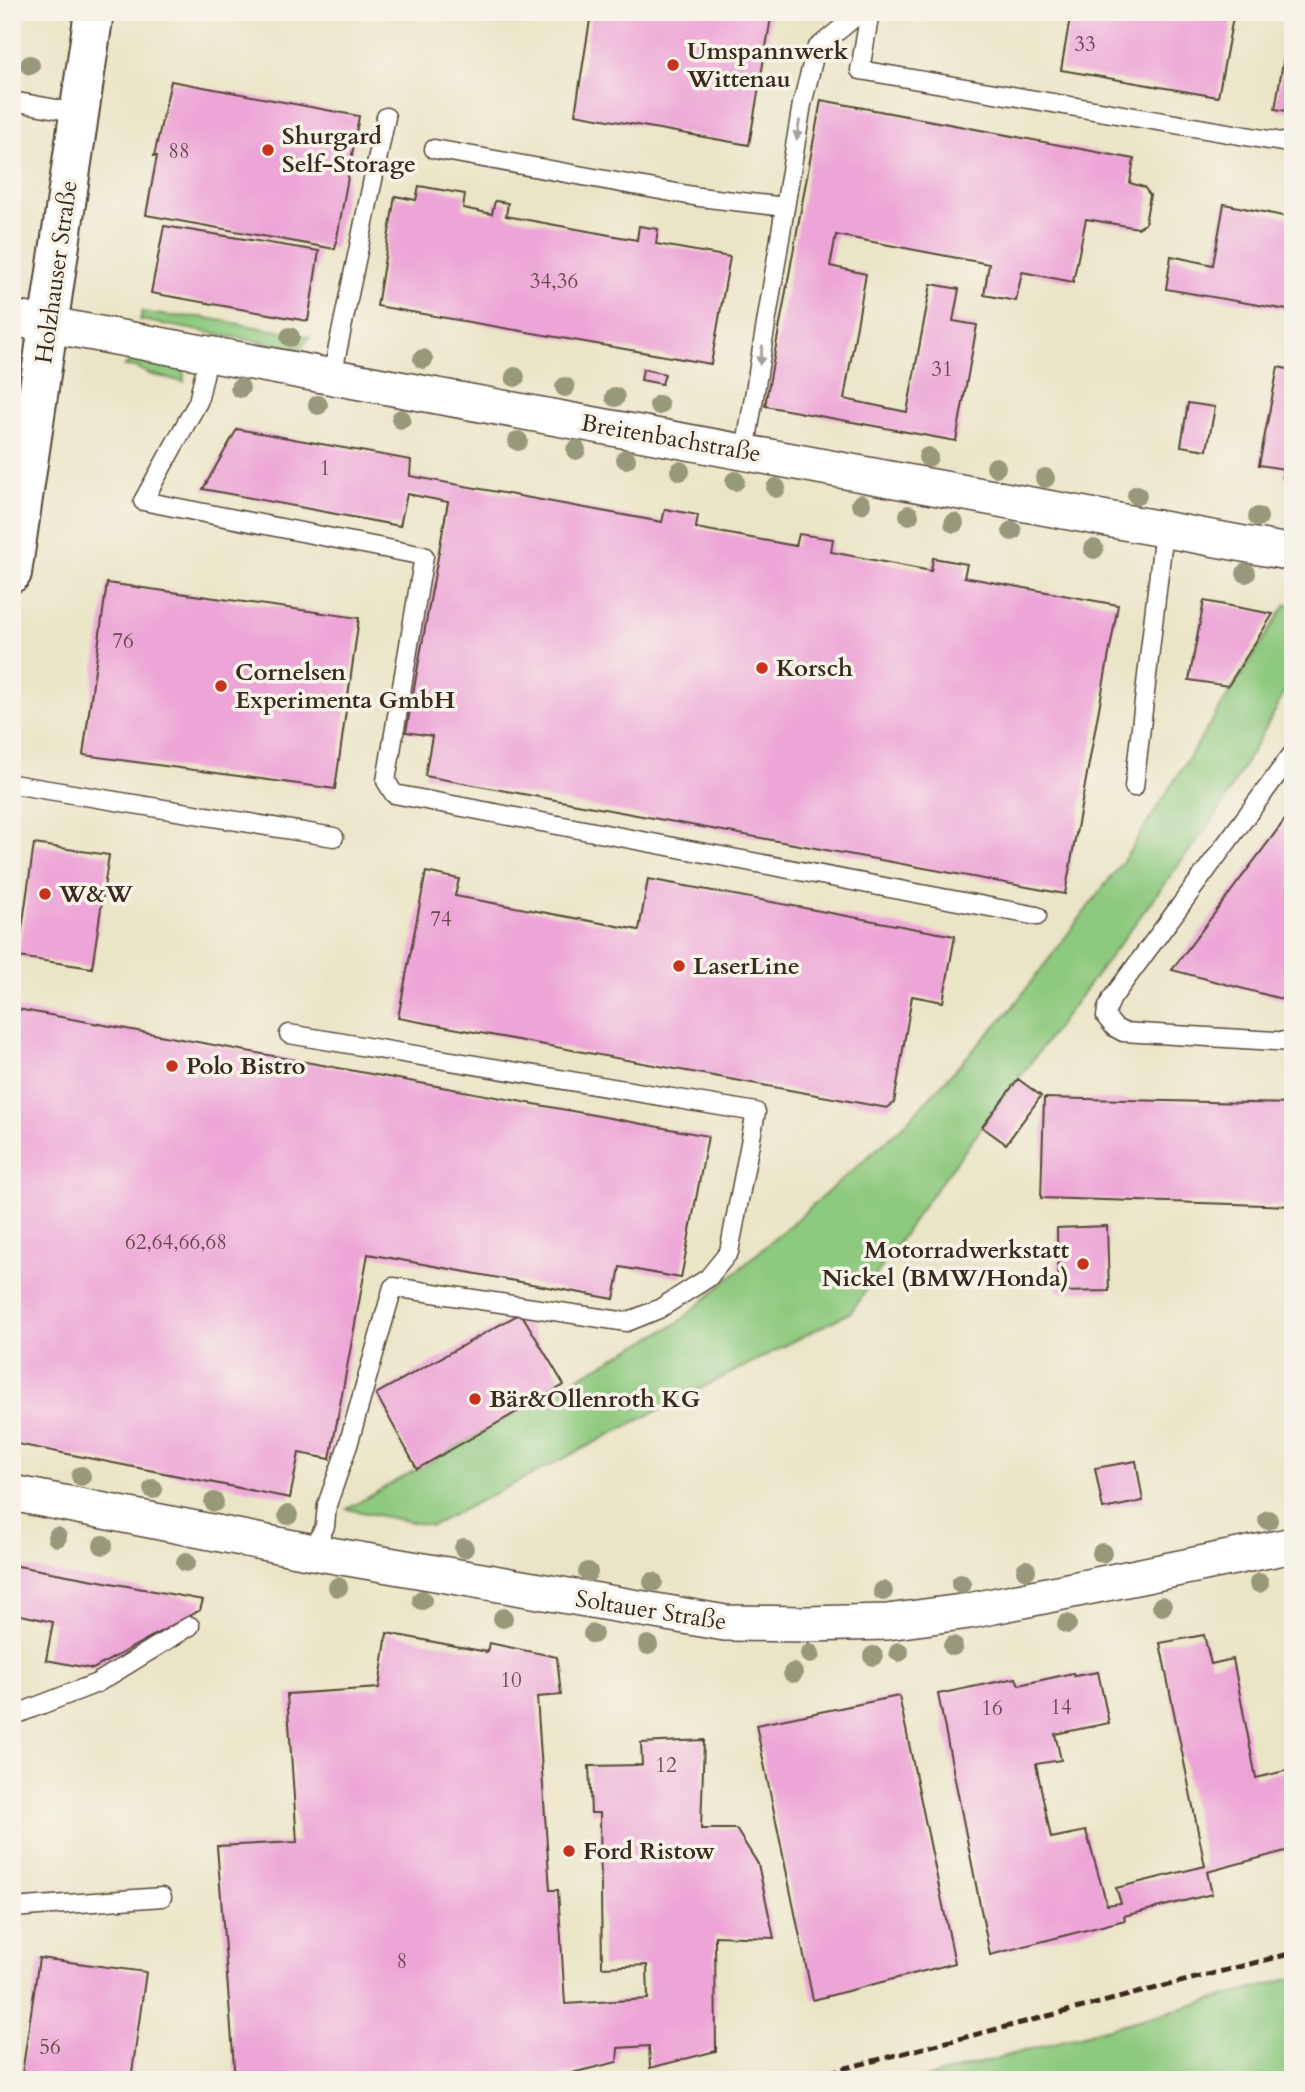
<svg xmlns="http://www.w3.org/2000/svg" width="1305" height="2092" font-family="Cardo,serif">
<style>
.green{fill:#8dc97e;stroke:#647a4e;stroke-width:2}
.building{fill:#eda5d7}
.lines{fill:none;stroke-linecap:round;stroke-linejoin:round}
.lane-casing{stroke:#554637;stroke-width:21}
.street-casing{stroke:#554637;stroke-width:38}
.secondary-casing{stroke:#554637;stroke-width:42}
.lane{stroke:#fff;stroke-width:18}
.street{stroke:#fff;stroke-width:35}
.secondary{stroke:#fff;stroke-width:38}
.rail{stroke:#3b2a1e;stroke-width:5;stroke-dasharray:10 5;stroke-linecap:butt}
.tree{fill:#98997a}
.oneway{fill:#a79f9a}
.poi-dot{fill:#c8321e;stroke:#f7f3e8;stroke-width:2.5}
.labels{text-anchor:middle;stroke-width:7;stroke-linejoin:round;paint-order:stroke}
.number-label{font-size:21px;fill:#68494c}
.poi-label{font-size:24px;font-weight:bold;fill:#3b2a1e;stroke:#f7f3e8;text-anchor:start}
.street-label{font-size:24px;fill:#3b2a1e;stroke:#f7f3e8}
</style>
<rect width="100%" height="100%" fill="#f7f3e8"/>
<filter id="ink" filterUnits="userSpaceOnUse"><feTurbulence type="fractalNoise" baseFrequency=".0143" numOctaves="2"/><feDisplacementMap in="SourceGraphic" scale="14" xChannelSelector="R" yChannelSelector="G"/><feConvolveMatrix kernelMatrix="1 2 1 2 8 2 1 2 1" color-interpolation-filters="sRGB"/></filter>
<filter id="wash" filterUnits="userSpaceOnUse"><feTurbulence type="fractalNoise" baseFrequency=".00686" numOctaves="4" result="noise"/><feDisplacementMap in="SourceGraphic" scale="28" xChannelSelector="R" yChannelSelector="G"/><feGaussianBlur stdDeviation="1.57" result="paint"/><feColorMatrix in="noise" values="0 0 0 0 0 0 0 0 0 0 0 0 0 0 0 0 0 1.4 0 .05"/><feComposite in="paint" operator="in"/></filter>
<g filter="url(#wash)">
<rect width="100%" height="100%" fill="#ebe5c7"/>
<path class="green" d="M142 312 168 316 201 317 310 337 300 349 140 320Z
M133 359 183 368 184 382 149 374 136 367 124 366Z
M1286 604 1293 605V674L1275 711 1216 815 924 1205 851 1312 431 1526 347 1509 564 1385 678 1323 902 1127 1011 1009 1126 857Z
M1293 1978V2080H918Z"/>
<g id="blocks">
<path class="building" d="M608 12H772L749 145 575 114 591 14 607 17Z
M1071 12H1234L1218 97 1061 70Z
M1291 15H1293V112L1275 109Z
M171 81 359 116 335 249 146 215 157 156H154Z
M821 100 1134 159 1130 183 1144 187 1150 195 1145 224 1138 228 1086 219 1073 282 1022 272 1016 301 984 295 989 264 836 235 830 266 866 274 844 399 907 412 931 284 959 289 953 321 977 325 956 441 765 406Z
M419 186 465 194 463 208 492 214 495 201 508 203 506 216 637 240 639 226 658 229 656 244 730 257 711 364 377 306 395 196 416 200Z
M1224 204 1293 218V311L1166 289 1171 256 1213 265Z
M164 226 319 251 308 321 151 293Z
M1278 367 1293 370V479L1283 477 1285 469 1259 465Z
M643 369 665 374 662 384 641 380Z
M1188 403 1215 407 1207 450 1181 446Z
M237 429 411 460 410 476 662 522 665 509 698 515 696 528 796 546 799 534 833 539 831 552 931 571 933 558 967 564 964 577 1118 605 1065 894 425 776 432 736 406 732 448 502 407 494 400 526 203 489Z
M107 583 359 618 335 789 83 755Z
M1204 601 1273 614 1228 686 1189 680Z
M1293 809V1002L1172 970Z
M34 844 109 855 92 968 18 957Z
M426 872 459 879 455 896 639 930 648 879 955 936 943 1002 912 996 894 1103 887 1108 398 1018Z
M12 1008 708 1136 681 1278 620 1267 614 1299 368 1254 330 1459 299 1453 290 1498 12 1443Z
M1018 1079 1041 1096 1006 1144 982 1127Z
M1044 1098 1293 1104V1206L1041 1198Z
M1107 1226 1109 1291 1058 1292 1057 1228Z
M521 1313 564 1385 417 1469 376 1394Z
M1136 1461 1143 1501 1103 1509 1095 1468Z
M12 1565 62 1574 203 1600 200 1610 93 1669 46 1660 53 1622 12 1613Z
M387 1633 487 1652 489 1643 557 1657 561 1695 537 1697 550 1890H558L565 2004 648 1999 647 1965 602 1967 600 1813H591L589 1766 642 1765 641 1743 704 1740 701 1829H736L758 1864 774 1938 715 1936 716 2051 650 2068 649 2046 618 2048 617 2062 543 2080H235L217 1846 297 1842 287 1694 379 1688Z
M1204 1635 1211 1664 1233 1659 1256 1778 1293 1769V1849L1207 1872 1212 1894 1124 1916 1125 1920 990 1955 938 1694 1016 1678 1019 1685 1073 1673 1074 1676 1098 1672 1109 1723 1055 1734 1061 1760 1036 1764 1051 1838 1086 1831 1107 1905 1121 1903 1116 1888 1205 1866 1160 1643Z
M899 1696 955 1963 813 2000 756 1725Z
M39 1958 146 1972 131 2080H12V2073L22 2074Z"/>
</g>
</g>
<g filter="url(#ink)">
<use href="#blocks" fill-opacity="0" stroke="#554637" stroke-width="2"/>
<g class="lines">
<defs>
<path id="lane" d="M870 12 860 70 1293 144
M12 101 79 113
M434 149 699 197 785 207
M209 353 198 402 143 501 424 556 386 781 394 794 1037 916
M332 376 386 117
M745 452 802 104 816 49 861 12
M1293 753 1112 998 1107 1009 1106 1017 1114 1027 1123 1032 1293 1042
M12 784 334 837
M1134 787 1164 530
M289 1034 756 1112 729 1252 708 1278 659 1309 627 1322 393 1287 348 1445 327 1505 325 1526 313 1552
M12 1716 97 1683 190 1626
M12 1908 162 1897"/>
<path id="street" d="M12 318 1293 553
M12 1493 313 1552 725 1623 806 1624 887 1622 969 1611 1293 1545"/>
<path id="secondary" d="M12 573 94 12"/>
</defs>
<use href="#lane" class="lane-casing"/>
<use href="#street" class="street-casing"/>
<use href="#secondary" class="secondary-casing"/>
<use href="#lane" class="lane"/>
<use href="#street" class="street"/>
<use href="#secondary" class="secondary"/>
<path class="rail" d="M799 2080 1293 1953"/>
</g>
<g class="tree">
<circle cx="30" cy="65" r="10"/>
<circle cx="290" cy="337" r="10"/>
<circle cx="423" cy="359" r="10"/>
<circle cx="515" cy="377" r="10"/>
<circle cx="565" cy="387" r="10"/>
<circle cx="240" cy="388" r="10"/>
<circle cx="615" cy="397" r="10"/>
<circle cx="318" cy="405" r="10"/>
<circle cx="659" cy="405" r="10"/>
<circle cx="401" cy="419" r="10"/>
<circle cx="518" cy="441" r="10"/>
<circle cx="576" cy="450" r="10"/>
<circle cx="928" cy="457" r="10"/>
<circle cx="626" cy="459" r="10"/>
<circle cx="996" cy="467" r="10"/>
<circle cx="680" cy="471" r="10"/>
<circle cx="1045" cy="478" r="10"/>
<circle cx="735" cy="481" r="10"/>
<circle cx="776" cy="488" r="10"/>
<circle cx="1137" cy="495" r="10"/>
<circle cx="861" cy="504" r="10"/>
<circle cx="909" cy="515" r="10"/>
<circle cx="1258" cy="517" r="10"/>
<circle cx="954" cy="523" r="10"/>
<circle cx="1012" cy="531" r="10"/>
<circle cx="1094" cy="549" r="10"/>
<circle cx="1246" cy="573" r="10"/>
<circle cx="81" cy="1476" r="10"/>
<circle cx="153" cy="1489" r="10"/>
<circle cx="214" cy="1502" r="10"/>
<circle cx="288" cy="1515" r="10"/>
<circle cx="1268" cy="1520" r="10"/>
<circle cx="57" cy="1537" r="10"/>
<circle cx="103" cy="1545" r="10"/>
<circle cx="464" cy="1548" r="10"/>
<circle cx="1102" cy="1553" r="10"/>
<circle cx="186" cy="1562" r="10"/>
<circle cx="1026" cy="1570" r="10"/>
<circle cx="588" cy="1572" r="10"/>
<circle cx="653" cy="1582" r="10"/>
<circle cx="1259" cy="1583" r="10"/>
<circle cx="961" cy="1584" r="10"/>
<circle cx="338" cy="1587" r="10"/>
<circle cx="883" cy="1591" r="10"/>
<circle cx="422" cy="1600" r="10"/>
<circle cx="1162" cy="1606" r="10"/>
<circle cx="503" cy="1618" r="10"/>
<circle cx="1067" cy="1624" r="10"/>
<circle cx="593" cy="1634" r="10"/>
<circle cx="648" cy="1645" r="10"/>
<circle cx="953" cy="1646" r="10"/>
<circle cx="899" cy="1652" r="10"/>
<circle cx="810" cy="1654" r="10"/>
<circle cx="873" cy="1656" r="10"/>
<circle cx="793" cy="1673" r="10"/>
</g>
<defs><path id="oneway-solid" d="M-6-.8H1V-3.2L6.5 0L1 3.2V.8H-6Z" transform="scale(1.75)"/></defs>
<g class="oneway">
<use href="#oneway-solid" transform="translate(798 130) rotate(99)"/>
<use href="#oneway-solid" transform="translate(761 355) rotate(99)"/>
</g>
</g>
<g class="poi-dot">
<circle cx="673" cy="65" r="7"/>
<circle cx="268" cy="150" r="7"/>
<circle cx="762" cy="668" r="7"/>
<circle cx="221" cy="686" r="7"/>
<circle cx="45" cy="894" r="7"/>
<circle cx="679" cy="966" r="7"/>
<circle cx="172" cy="1066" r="7"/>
<circle cx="1083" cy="1264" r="7"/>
<circle cx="475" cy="1399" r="7"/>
<circle cx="569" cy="1851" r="7"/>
</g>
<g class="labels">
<g class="number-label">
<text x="1085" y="51">33</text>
<text x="179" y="158">88</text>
<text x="554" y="288">34,36</text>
<text x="942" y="376">31</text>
<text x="325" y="475">1</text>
<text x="123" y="648">76</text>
<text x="441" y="926">74</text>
<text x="176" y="1249">62,64,66,68</text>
<text x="511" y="1687">10</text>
<text x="1061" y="1714">14</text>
<text x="992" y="1715">16</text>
<text x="666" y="1772">12</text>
<text x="402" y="1968">8</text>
<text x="50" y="2054">56</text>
</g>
<g class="poi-label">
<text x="687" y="59">Umspannwerk<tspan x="687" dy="28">Wittenau</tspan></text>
<text x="282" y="144">Shurgard<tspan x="282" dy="28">Self-Storage</tspan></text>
<text x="776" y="676">Korsch</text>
<text x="235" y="680">Cornelsen<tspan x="235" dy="28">Experimenta GmbH</tspan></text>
<text x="59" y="902">W&amp;W</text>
<text x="693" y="974">LaserLine</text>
<text x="186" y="1074">Polo Bistro</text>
<text x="1069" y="1258" text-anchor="end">Motorradwerkstatt<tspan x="1069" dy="28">Nickel (BMW/Honda)</tspan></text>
<text x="489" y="1407">Bär&amp;Ollenroth KG</text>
<text x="583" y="1859">Ford Ristow</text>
</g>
<g class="street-label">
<text transform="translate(56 272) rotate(-82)" y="8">Holzhauser Straße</text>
<text transform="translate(671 438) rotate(10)" y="8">Breitenbachstraße</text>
<text transform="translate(651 1610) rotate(9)" y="8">Soltauer Straße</text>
</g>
</g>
<rect width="1305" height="2092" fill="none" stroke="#f7f3e8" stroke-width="42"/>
</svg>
